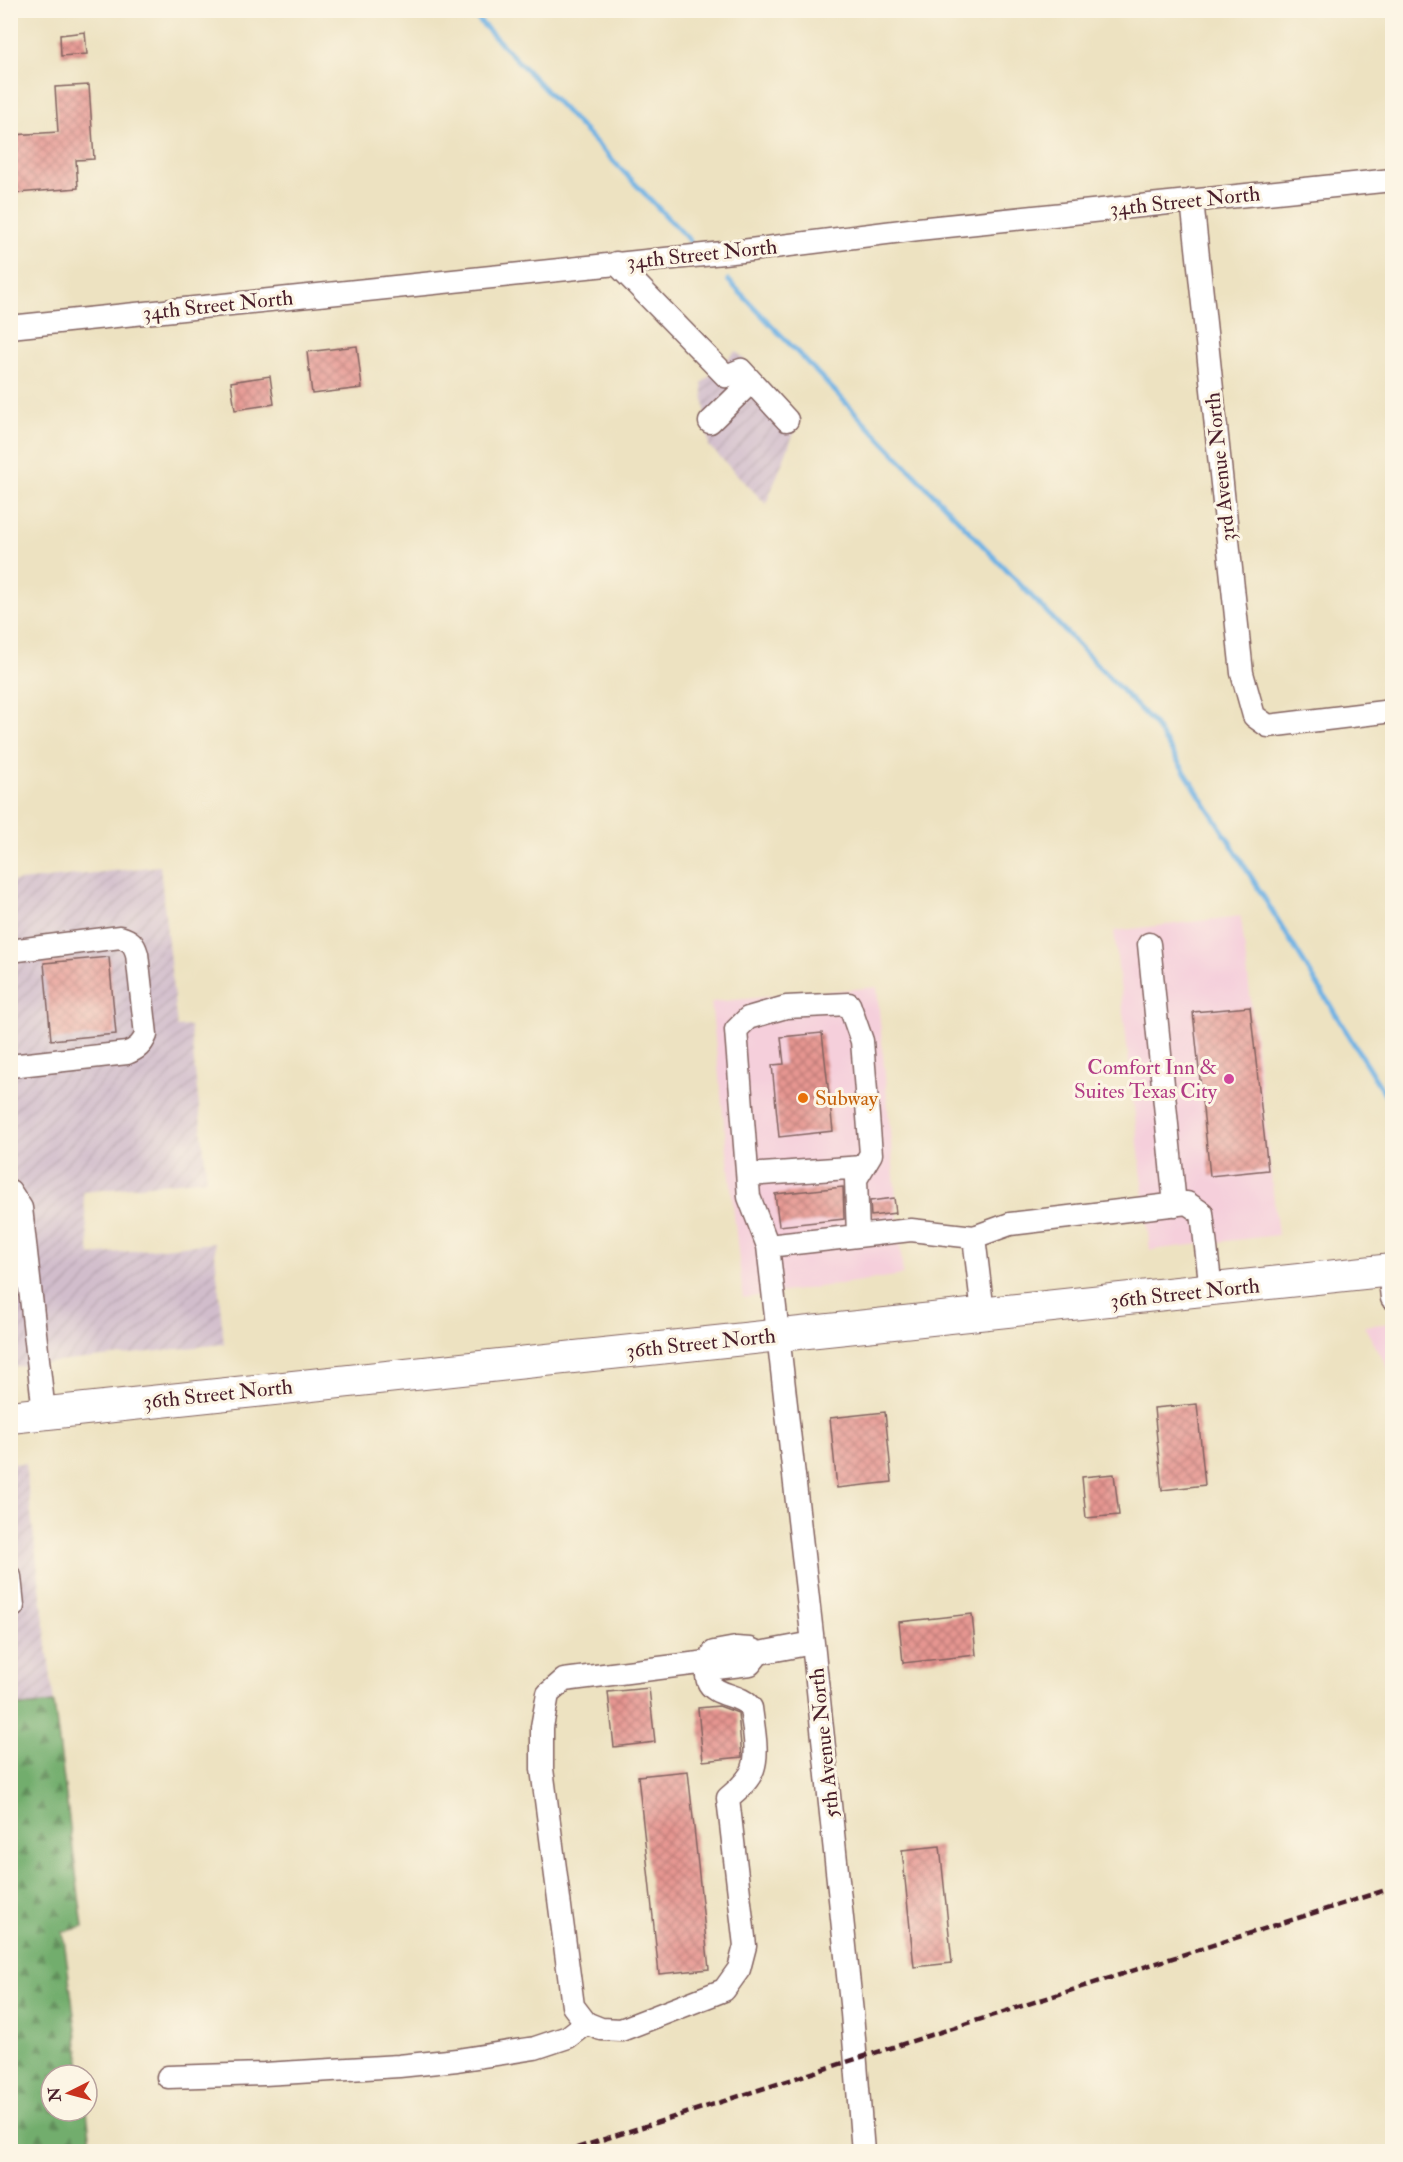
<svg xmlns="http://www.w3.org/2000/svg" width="1403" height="2162" font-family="'IM FELL Double Pica',serif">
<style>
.built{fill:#f5cfdb}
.industrial{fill:url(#industrial-furrows)}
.forest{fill:url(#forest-firs);stroke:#5e664c;stroke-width:1.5}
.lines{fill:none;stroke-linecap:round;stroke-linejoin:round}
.stream{stroke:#6fb2e4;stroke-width:5}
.building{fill:url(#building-cross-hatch)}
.minor-casing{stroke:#836360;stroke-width:25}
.highway-casing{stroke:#836360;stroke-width:34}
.minor{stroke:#fff;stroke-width:22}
.highway{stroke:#fff;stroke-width:32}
.rail{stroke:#4a1f2b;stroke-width:4.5;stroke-dasharray:9 4.5;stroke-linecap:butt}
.hotel-dot{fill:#d1479c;stroke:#fcf5e5;stroke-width:2}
.food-dot{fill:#e8710a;stroke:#fcf5e5;stroke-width:2}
.labels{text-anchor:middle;stroke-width:6;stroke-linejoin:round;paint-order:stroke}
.street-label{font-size:21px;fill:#4a1f2b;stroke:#fcf5e5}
.hotel-label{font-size:21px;fill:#b23c85;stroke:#fcf5e5;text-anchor:end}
.food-label{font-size:21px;fill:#c56008;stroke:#fcf5e5;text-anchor:start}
</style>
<defs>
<pattern id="industrial-furrows" width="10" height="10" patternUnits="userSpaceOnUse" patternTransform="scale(1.5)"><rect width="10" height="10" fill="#d1bdcc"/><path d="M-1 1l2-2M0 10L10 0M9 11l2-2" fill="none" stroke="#b5a2af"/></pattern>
<pattern id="forest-firs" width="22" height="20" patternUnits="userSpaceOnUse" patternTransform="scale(1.5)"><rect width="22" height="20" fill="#72ad6d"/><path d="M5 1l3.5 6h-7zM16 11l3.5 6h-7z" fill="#608c5a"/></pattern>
<pattern id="building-cross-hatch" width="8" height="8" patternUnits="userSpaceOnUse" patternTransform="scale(1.5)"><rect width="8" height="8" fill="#e69691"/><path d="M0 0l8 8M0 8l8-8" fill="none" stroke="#bc7a77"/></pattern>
</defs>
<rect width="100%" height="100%" fill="#fcf5e5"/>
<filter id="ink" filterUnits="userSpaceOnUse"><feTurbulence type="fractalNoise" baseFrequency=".0167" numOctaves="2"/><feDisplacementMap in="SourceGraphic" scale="12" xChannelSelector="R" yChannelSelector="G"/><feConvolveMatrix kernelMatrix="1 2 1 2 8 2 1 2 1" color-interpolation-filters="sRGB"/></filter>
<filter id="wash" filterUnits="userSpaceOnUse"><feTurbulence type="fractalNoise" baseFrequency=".008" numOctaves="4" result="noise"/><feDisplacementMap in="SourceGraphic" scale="24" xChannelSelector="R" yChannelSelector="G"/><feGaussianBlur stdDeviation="1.35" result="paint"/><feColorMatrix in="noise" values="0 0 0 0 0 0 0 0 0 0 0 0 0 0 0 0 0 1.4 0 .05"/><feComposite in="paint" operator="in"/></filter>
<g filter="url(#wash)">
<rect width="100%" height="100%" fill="#ede2c1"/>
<path class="built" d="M1241 916 1278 1235 1150 1250 1114 931Z
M877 987 903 1275 743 1298 711 1002Z
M1392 1323V1375L1364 1326Z"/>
<path class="industrial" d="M736 351 799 420 766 504 709 446 702 383Z
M160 866 177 1027 190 1026 207 1179 83 1192 90 1255 214 1243 224 1344 11 1367 10 882Z
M25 1463 54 1703 11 1707 10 1464Z"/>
<path class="forest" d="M54 1703 83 1927 63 1932 82 2075H51V2111H87L92 2151H11V1707Z"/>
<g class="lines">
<path class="stream" d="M469 10 690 241
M728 280 1154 724 1231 844 1392 1106"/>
</g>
<g id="blocks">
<path class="building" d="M85 32 87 54 61 56 60 35Z
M89 85 94 159 76 160 78 188 17 193 13 135 58 132 55 87Z
M357 346 362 388 312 394 307 352Z
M270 376 274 404 235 410 231 382Z
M109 957 116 1034 51 1040 44 963Z
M1250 1007 1268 1170 1210 1176 1193 1012Z
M822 1033 833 1131 779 1137 772 1065 784 1064 781 1037Z
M843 1187 844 1219 779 1226 775 1194Z
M894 1198 896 1213 871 1216 870 1201Z
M1197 1404 1205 1485 1162 1490 1154 1408Z
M885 1412 892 1482 837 1488 830 1418Z
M1114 1474 1119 1515 1086 1518 1082 1477Z
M972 1614 976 1655 903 1663 899 1622Z
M649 1688 655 1742 614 1747 608 1692Z
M719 1706 738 1713 742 1757 703 1761 698 1708Z
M688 1771 709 1969 659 1974 638 1776Z
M940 1846 952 1963 914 1967 902 1850Z"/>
</g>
</g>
<g filter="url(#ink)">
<use href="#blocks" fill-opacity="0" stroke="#836360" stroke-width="1.5"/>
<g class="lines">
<defs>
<path id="minor" d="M1192 200 1242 673 1254 716 1268 726 1392 711
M616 263 726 376 741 370 787 420
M10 327 742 251 918 229 1392 180
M710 422 751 382
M1149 944 1175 1205
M10 951 120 937C131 940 134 944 137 954L146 1035C142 1045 137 1049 127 1053L10 1066
M748 1175 863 1167
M10 1191 21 1208 44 1413
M974 1237 983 1313
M768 1246 749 1197 736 1030 748 1018 786 1007 849 1004 862 1041 871 1154 856 1179 858 1235
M1389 1271 1392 1298
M10 1577 13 1606
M759 1653 750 1664 716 1668 707 1662 714 1652 736 1648 750 1649 759 1653 813 1643
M707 1662C707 1668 706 1676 708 1681 714 1697 741 1693 751 1708 753 1726 759 1752 753 1769 749 1781 737 1790 728 1798L745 1946 739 1969 724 1990 621 2030 601 2029 586 2023 573 2006 542 1769V1727L548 1694 564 1680Z
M168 2077 264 2074 399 2066 457 2060 535 2048 568 2037 586 2023
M863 2152 852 2013 813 1643 768 1246 911 1230 974 1237 1010 1224 1187 1203 1202 1213 1211 1290"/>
<path id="highway" d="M10 1417 1392 1270"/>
</defs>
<use href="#minor" class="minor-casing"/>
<use href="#highway" class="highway-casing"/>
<use href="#minor" class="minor"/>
<use href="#highway" class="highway"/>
<path class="rail" d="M564 2152 1392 1888"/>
</g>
</g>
<circle class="hotel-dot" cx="1229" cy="1079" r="6"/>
<circle class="food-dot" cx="803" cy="1098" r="6"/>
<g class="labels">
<g class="street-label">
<text transform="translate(1185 201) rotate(-6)" y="7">34th Street North</text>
<text transform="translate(702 254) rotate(-6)" y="7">34th Street North</text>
<text transform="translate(218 305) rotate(-6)" y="7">34th Street North</text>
<text transform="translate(1220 467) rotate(-96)" y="7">3rd Avenue North</text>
<text transform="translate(1185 1293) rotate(-6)" y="7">36th Street North</text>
<text transform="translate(701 1343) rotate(-6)" y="7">36th Street North</text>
<text transform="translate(218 1394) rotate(-6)" y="7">36th Street North</text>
<text transform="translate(824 1743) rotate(-96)" y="7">5th Avenue North</text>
</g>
<g class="hotel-label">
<text x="1217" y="1074">Comfort Inn &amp;<tspan x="1217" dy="24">Suites Texas City</tspan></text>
</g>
<g class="food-label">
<text x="815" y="1105">Subway</text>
</g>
</g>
<rect width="1403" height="2162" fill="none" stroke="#fcf5e5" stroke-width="36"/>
<g transform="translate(69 2093) rotate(264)"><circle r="28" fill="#fcf5e5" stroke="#b59f9b" stroke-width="1.5"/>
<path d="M0-4.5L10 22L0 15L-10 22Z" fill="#c8321e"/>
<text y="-9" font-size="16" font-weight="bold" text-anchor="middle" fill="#4a1f2b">N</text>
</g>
</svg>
